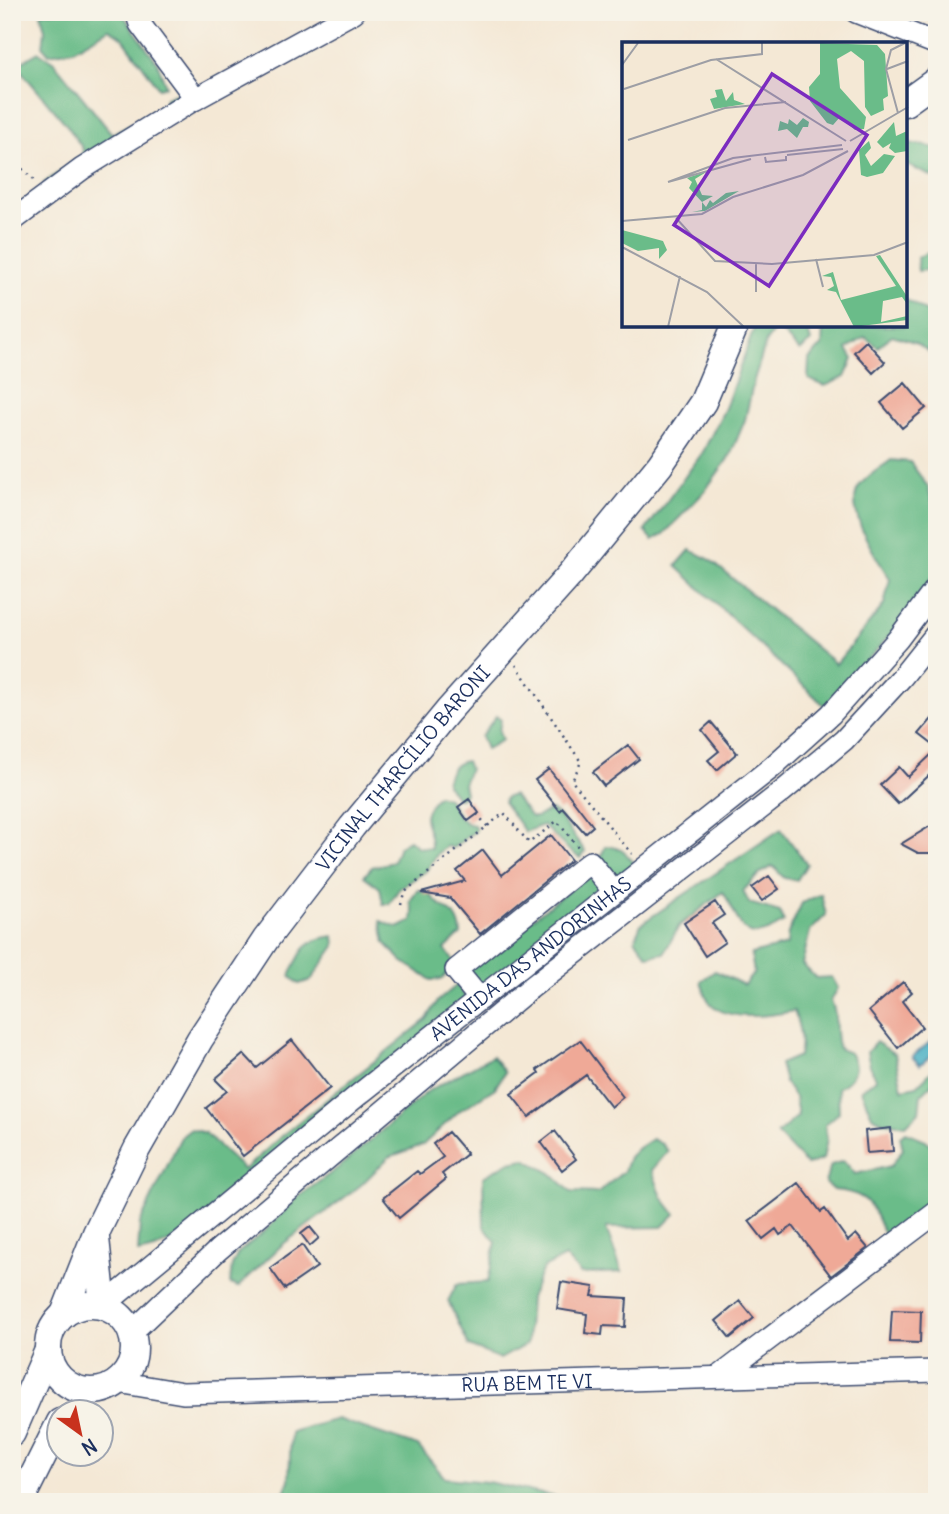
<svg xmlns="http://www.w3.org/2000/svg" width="949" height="1514" font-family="Delius,sans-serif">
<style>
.forest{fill:#6abc89;stroke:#427674;stroke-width:2}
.water{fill:#43adc3;stroke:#2f6e90;stroke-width:2}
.building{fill:#efa997}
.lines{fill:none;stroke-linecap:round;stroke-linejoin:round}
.minor-casing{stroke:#3c4b70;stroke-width:24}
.major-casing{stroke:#3c4b70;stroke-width:29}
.path{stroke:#3c4b70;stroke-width:2.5;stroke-dasharray:2 5;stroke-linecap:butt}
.minor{stroke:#fff;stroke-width:21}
.major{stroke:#fff;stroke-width:26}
.labels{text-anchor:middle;stroke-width:5;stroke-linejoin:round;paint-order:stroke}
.street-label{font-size:19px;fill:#1b2f5e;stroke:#f7f3e8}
.inset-road{fill:none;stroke:#9d9ea5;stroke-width:2}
.view{fill:#7b2cbf;fill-opacity:0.15;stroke:#7b2cbf;stroke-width:3.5}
.inset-edge{fill:none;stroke:#1b2f5e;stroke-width:3.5}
</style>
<rect width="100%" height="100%" fill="#f7f3e8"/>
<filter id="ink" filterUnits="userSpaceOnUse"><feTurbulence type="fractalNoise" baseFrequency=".0143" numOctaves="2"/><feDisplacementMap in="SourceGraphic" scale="14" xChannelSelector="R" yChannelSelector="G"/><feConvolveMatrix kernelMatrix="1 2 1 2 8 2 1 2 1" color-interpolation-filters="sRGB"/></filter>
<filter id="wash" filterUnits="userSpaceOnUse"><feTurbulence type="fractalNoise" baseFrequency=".00686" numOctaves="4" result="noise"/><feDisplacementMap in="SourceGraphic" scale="28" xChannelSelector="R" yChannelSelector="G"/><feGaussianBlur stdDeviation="1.57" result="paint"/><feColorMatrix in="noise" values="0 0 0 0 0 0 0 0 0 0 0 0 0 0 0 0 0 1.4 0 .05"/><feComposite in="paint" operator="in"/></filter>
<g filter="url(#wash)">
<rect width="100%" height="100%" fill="#f4e8d5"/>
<path class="forest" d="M44 12H121L157 62 166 86 159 88 123 38 109 29 73 50 49 54 43 47 45 30 41 14Z
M39 52 54 62 112 134 164 107 166 98 176 94 183 100 52 187 44 183 82 156 83 149 66 124 16 65Z
M909 143 937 148V179L905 164V144Z
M937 247V269L918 271 917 258Z
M905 299 937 318V357L914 342 892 335 878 347 865 337 847 349 853 359 845 377 825 386 808 379 809 359 822 346 823 326H905Z
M755 326H806L811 341 800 351 777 327 766 342 754 380 745 420 730 456 703 493 664 534 653 540 645 531 703 452 725 408Z
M891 460 910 462 928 487 937 517V571L908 616 825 706 676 566 690 550 709 559 836 664 884 605 890 579C877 558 841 506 861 484 868 475 882 467 891 460Z
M496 716 501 720 499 731 502 740 486 749 481 737Z
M466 761 469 769 463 784 465 793 461 798H457L446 783C449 770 454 763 466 761Z
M438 795 448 798C456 810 459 823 474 825L476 830 453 848 447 846 438 853 426 871 399 889 389 904H383L380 888 364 876 372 867 393 862 399 846 409 840 418 847 431 848C432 821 413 822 438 795Z
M513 795 531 817H537L551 810 559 816 585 851 581 858C570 854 553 834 543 825L525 832 504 803 505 798Z
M781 829 807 864 797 880 784 878 773 866 760 873 743 891 749 903 780 912 784 922C740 951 742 921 723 892L679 926 664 953 648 956 635 939 641 924Z
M610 846 624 851 636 867 616 885 599 861 605 847Z
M592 877 607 892 494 981 476 986 466 970 585 878Z
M418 890 429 893C442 913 459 907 461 934L445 949 456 964 442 979 431 980 402 961 385 943 381 921 398 928 412 921 413 912 410 901Z
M821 894 826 915 810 931 802 964 816 978 832 977 838 988 831 1001C839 1016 833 1033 839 1049L850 1053C860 1069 853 1079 838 1088L839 1112 825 1125 827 1139 823 1159 807 1165 777 1134 798 1116 795 1098 785 1083 780 1064 799 1056C803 1040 799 1026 794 1011 773 1015 738 1021 717 1009 707 1003 704 991 701 981L715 971 744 985 754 973 751 954 787 945 788 933 802 903Z
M334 936 335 946 311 980 299 984 290 976C301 951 305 939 334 936Z
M457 985 468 1001 177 1238 155 1249 138 1253 140 1223 181 1137 191 1129 205 1133 244 1170 285 1133 427 1019 437 1002Z
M876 1042 895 1054 902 1089 917 1086 933 1070 937 1073V1079L921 1095 919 1112 906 1125 884 1122 872 1116 861 1090 876 1079 870 1066 867 1052Z
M492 1056 505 1072 495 1088 459 1111 423 1145 389 1157 361 1185 282 1245 238 1287 230 1284 232 1266 238 1253 266 1230 297 1198 339 1167 428 1091Z
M906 1132 926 1140 937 1151V1200L885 1237C871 1204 870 1193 833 1190L825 1183 831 1165 844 1161 855 1174 891 1166 903 1149 900 1136Z
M652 1139 662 1144 668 1151 652 1170 662 1197 675 1214 662 1227 606 1228 622 1272 581 1274 565 1257 543 1268 530 1298 527 1344 500 1359 469 1346 448 1301 457 1284 488 1282 496 1242 484 1227 483 1177 510 1162 525 1159 551 1173 571 1192 598 1193 624 1171 629 1157 638 1148Z
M337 1419 418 1446 445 1478 488 1482 560 1498 564 1502H280L289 1480 291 1432Z"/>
<path class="water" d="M931 1041 937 1051 920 1065 912 1057Z"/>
<g id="blocks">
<path class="building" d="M866 341 885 362 873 373 854 352Z
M905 383 926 408 902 428 881 403Z
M937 713V748L919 734Z
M711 722 737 753 717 770 708 760 719 751 702 730Z
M628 745 639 759 604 786 593 772Z
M937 749V768L898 804 880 785 899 767 908 777Z
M549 769 593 826 585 833 563 808 560 811 535 780Z
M469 799 479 813 468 821 458 807Z
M937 822V853H918L901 844Z
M551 835 571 860 480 934 450 898 421 893 465 881 457 871 483 850 502 875Z
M769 876 779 889 762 901 752 888Z
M715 902 724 915 712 923 725 942 705 956 684 923Z
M903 982 912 992 902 1001 922 1027 898 1048 869 1011Z
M292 1040 330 1088 243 1156 206 1108 227 1091 215 1079 244 1054 257 1068Z
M580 1040 623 1097 611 1107 586 1075 529 1117 511 1094 539 1073 537 1070Z
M891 1128 893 1151 867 1153 865 1131Z
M555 1131 576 1159 562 1170 541 1142Z
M448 1132 467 1154 442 1174 446 1179 399 1218 383 1198 417 1171 420 1174 443 1157 433 1144Z
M799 1183 821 1212 825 1209 848 1241 856 1234 868 1248 831 1276 793 1226 780 1235 776 1229 763 1239 749 1221Z
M310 1227 319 1238 310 1246 301 1234Z
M302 1245 317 1267 285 1289 270 1268Z
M561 1282 594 1287 592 1296 627 1298 625 1327 603 1326 602 1335 585 1333 587 1314 557 1309Z
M740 1301 754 1318 730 1338 716 1321Z
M892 1310 921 1311 920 1343 890 1342Z"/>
</g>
</g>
<g filter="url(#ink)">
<use href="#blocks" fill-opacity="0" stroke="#3c4b70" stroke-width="2"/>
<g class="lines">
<defs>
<g id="minor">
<path d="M136 12 140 24 196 99"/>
<path d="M856 12 937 44"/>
<path d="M12 221 82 169 190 102 354 12"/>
<path d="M480 999 456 970 590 862 614 892"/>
<path id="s1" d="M103 1306 357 1096 771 768 831 714 898 639 937 587"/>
<path d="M132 1332 218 1250 528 990 783 791 844 740 902 677 937 633"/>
<path d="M720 1376 937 1212"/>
<path id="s2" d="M118 1382 183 1393 937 1371"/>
</g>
<g id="major">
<path d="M905 103 937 80"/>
<path d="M96 1238 103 1306"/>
<circle cx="91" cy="1348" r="43"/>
<path id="s3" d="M64 1314 96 1233 137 1149 200 1039 266 939 352 827 448 711 570 575 660 465 703 402 735 326"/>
<path d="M12 1433 48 1350"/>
<path d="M20 1502 60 1422"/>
</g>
</defs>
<use href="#minor" class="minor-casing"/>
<use href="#major" class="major-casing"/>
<path class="path" d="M12 159 36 182
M516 665 581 762 572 781 632 854
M477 814 488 827
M401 904 404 893 413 885 504 813 529 843 557 821 578 847"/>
<use href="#minor" class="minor"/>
<use href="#major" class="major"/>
</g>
</g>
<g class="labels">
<g class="street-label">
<text dy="7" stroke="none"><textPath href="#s3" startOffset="646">VICINAL THARCÍLIO BARONI</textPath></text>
<text dy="7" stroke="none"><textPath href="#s1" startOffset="551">AVENIDA DAS ANDORINHAS</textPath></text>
<text dy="7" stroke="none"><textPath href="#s2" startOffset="410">RUA BEM TE VI</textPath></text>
</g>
</g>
<g transform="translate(622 42)">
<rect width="285" height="285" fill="#f4e8d5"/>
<path d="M198 1 255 3 263 12 266 54 261 57 262 68 249 74 243 65 242 19 229 9 215 17 218 46 244 75 242 87 233 88 218 75 211 83 205 81 188 59 187 45 198 32ZM100 47 104 59 111 50 112 58 123 62 92 67 88 57 95 55 93 48ZM181 76 187 80 186 85H181L175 96 165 87 156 89 158 79 166 82 167 77 175 83ZM272 80 274 94 285 89V109L273 111 267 106 269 101 261 106 255 100ZM247 99 249 106 243 113 249 124 262 112 273 114 261 131 245 135 239 133 237 108ZM86 129 73 137 80 153 91 154 80 160 84 165 88 158 91 161 104 151 117 149 83 169 70 170 80 168V160L67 146 70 140 65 136ZM0 188 41 199 45 208 37 217V206L16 209 0 201ZM258 213 286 256 285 262 280 255 261 259 259 280 285 274V278L232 285 214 250 205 248 212 244 209 235 200 234 211 230 219 258 274 244 254 214Z" fill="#6abc89"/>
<path class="inset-road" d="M94 17 224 99M0 23 16 1M265 27 286 19M2 47 89 18 140 12V1M276 71 264 27 269 8 283 1M6 98 103 66 164 60M228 99 286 65M165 113 221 107M143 115 144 120 164 118V114M46 140 111 116 220 103M46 140 129 117M54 176 93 219 150 222 252 213 286 200M0 179 80 172 111 155 181 133 226 109M0 205 85 250 122 285M194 217 201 245M134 222V250M46 285 58 234"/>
<path class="view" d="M150 32 245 93 147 244 52 183Z"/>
<rect width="285" height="285" class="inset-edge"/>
</g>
<rect width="949" height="1514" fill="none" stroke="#f7f3e8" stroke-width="42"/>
<g transform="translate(80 1433) rotate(147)"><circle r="33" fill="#f7f3e8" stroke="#9fa5b1" stroke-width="2"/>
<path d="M0-5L12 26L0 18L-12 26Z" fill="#c8321e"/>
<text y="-10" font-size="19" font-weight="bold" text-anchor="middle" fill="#1b2f5e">N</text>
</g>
</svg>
